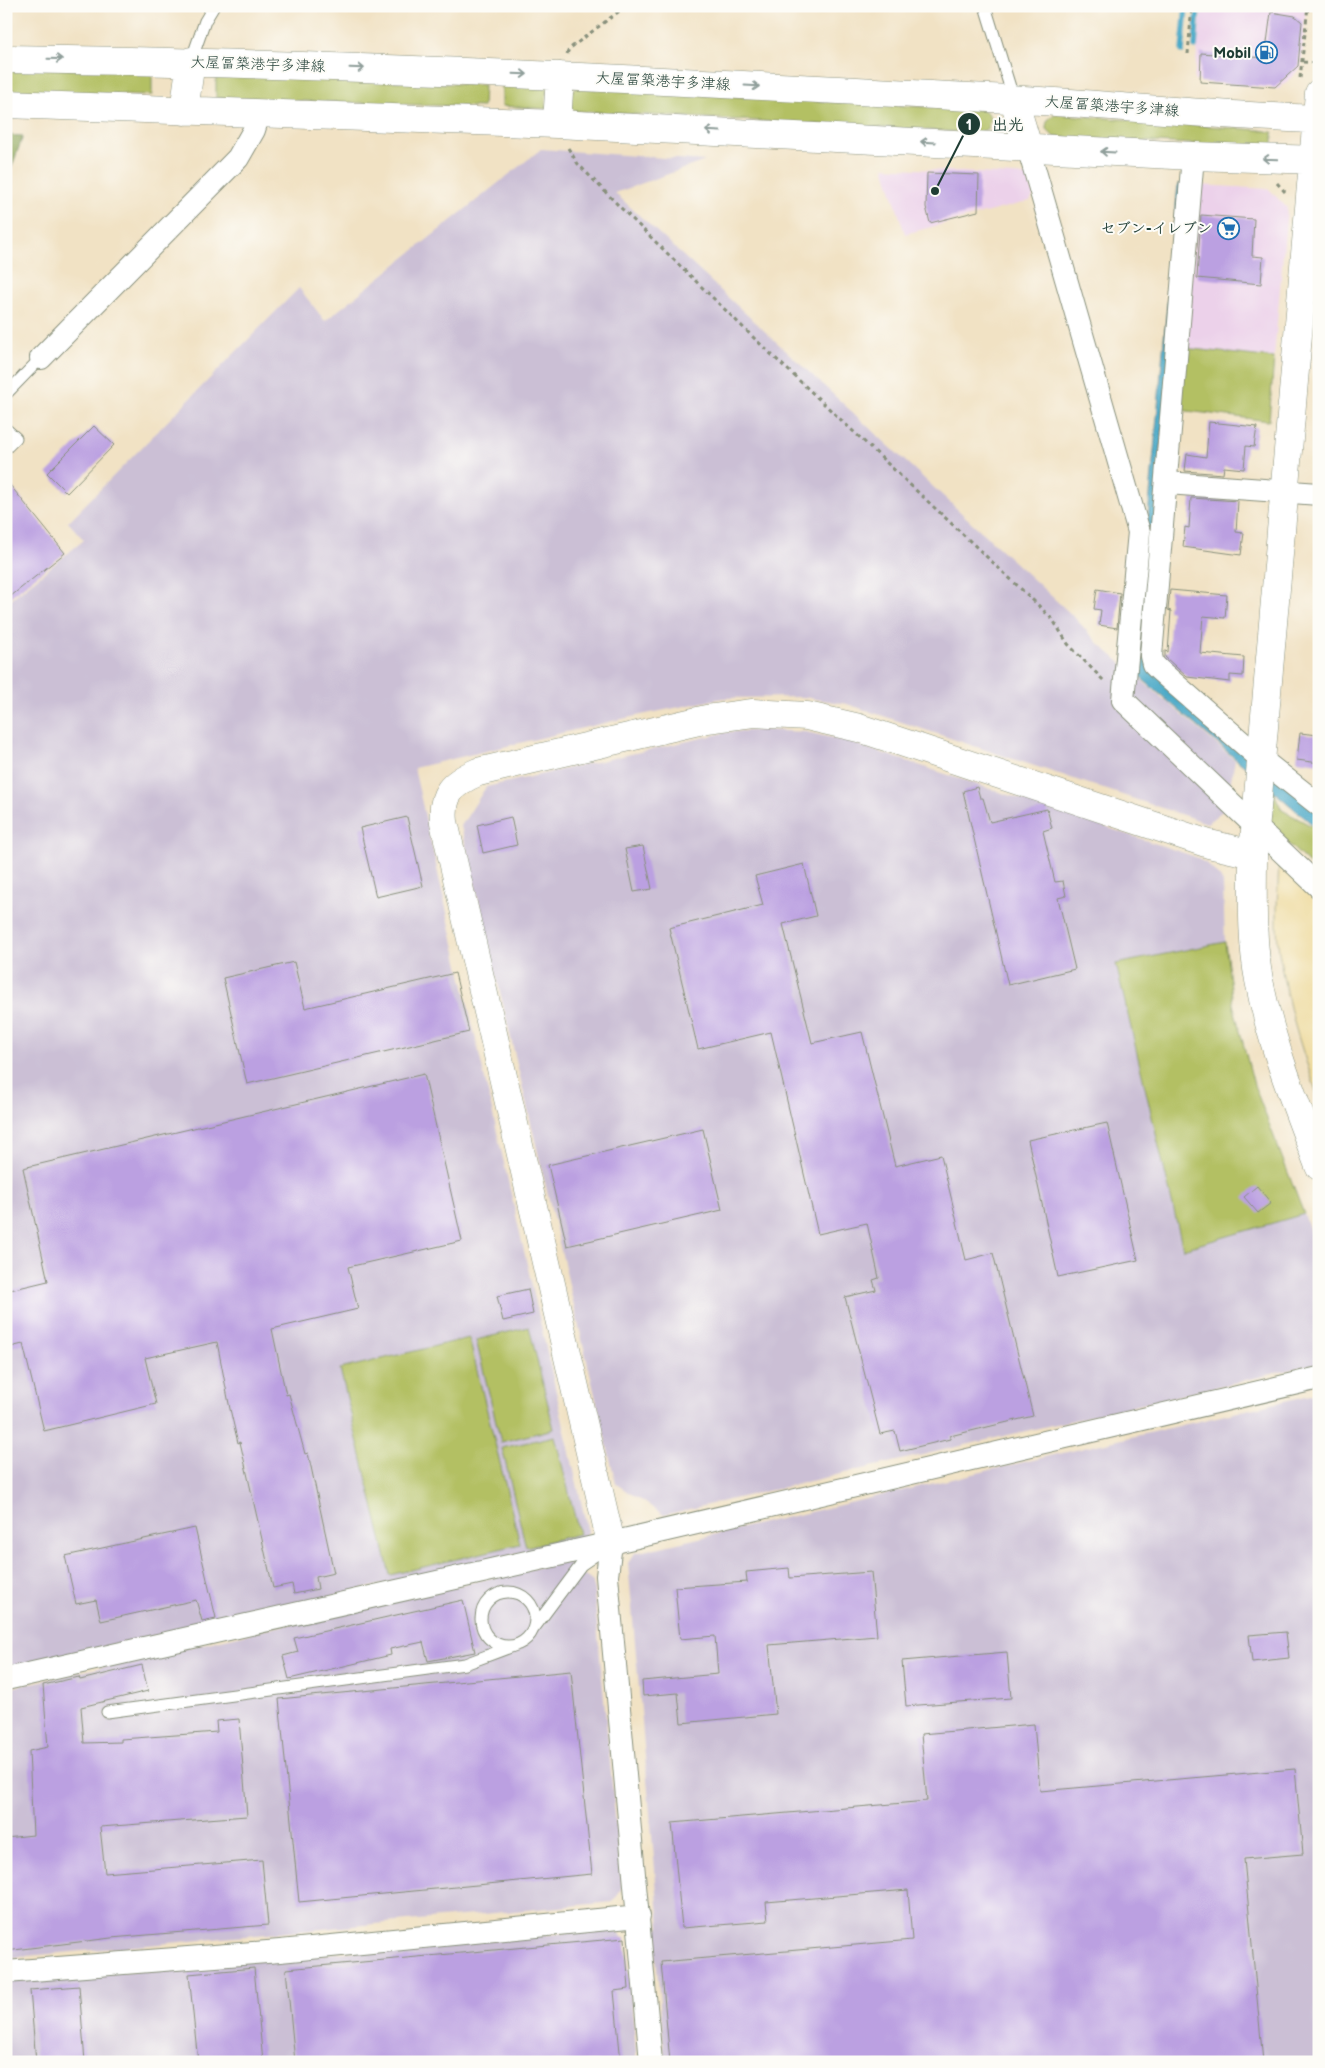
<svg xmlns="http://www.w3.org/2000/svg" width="1325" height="2068" font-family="'Balsamiq Sans','Klee One',sans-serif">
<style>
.built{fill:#ecd1ea}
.industrial{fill:#cbbfd5}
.green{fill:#b3c063;stroke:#697e4c}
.forest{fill:#8ea659;stroke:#567246}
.sand{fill:#eeda9e;stroke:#868c69}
.water{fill:#47a7c6;stroke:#33727d}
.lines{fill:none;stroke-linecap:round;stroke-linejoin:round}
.stream{stroke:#47a7c6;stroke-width:5.5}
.building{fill:#bba0e1}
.lane-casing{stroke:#88907c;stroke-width:13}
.street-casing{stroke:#88907c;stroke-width:24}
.secondary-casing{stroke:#88907c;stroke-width:29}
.path{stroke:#88907c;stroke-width:3;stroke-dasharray:4 4;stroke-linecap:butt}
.lane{stroke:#fff;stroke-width:11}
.street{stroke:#fff;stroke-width:22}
.secondary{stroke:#fff;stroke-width:28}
.oneway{stroke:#8f9e9a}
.labels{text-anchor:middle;stroke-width:4;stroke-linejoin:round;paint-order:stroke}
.poi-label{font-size:15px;font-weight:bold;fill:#1f3d34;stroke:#fdfcf7;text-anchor:end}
.street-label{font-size:15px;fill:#1f3d34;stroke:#fdfcf7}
.leader{fill:none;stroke:#1f3d34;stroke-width:2}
.callout-dot{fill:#1f3d34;stroke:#fdfcf7;stroke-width:2}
.mark-label{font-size:15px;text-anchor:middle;font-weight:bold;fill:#fff}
.callout-label{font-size:16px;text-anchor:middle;font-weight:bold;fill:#1f3d34;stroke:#fdfcf7;stroke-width:4;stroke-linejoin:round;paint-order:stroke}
</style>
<rect width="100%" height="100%" fill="#fdfcf7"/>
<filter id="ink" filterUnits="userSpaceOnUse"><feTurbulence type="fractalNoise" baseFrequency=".02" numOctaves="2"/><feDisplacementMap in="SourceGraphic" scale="10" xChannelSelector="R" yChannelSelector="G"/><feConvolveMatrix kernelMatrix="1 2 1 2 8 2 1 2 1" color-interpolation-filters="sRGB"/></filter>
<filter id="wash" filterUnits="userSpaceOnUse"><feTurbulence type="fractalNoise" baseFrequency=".0096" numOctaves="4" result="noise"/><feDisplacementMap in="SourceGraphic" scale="20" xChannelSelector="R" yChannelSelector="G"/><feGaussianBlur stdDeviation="1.12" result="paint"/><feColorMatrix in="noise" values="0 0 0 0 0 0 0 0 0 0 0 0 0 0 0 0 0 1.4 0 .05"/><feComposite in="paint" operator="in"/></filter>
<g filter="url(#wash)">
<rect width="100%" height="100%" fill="#f1e2c4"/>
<path class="built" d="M1202 6H1306L1301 68 1279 89 1194 80Z
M884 167 1028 176 1034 195 1030 201 905 234Z
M1199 185 1269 189 1287 208 1274 358 1184 348Z
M1319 377V471L1311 463Z"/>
<path class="industrial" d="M541 149 705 161 615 193 1074 617 1099 644 1235 760 1225 809 1207 823 847 704 803 697 723 698 617 720 414 768 588 1532 583 1539 6 1670V603L84 540 68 522 299 288 325 321Z
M765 730 806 732 846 741 1193 856 1207 864 1219 876 1223 883 1225 942 1116 965 1183 1248 1304 1214 1319 1255V1363L664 1515 616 1484 461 826 486 787 728 732Z
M1319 1393V2062H665L654 1932 660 1927 628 1563 635 1553Z
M566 1561 593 1582 622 1889 613 1902 6 1958V1689Z
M614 1929 626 1941 637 2062H6V1982Z"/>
<path class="green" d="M6 67 152 71V95L6 91Z
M216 74 484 85 483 107 216 98Z
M502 86 547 87 546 109 502 106Z
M577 88 982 110 988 113 990 117 988 128 980 133 576 111 571 109V91Z
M1055 114 1259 130 1273 132V148L1054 137 1046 129C1046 122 1048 118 1055 114Z
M1184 348 1274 358 1269 421 1179 410Z
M1273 791 1282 810 1319 830V873L1279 835 1270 821Z
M1225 942 1233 1004 1254 1085 1304 1214 1183 1249 1116 964Z
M529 1327 554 1429 501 1442 476 1340Z
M469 1338 520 1544 390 1575 340 1369Z
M555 1436 579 1534 526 1547 502 1448Z"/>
<path class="forest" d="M6 135 23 136 6 183Z"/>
<path class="sand" d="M1279 861 1319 899V1099C1302 1051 1286 1003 1279 952 1275 922 1278 891 1279 861Z"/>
<path class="water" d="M1178 184 1184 185 1143 655 1319 813V830L1134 672Z"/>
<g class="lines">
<path class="stream" d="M1195 47 1198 6
M1182 51 1186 6"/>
</g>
<g id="blocks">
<path class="building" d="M1271 12 1295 16 1302 22 1298 66 1275 87 1200 82 1201 53 1265 58Z
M927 173 979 175 978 211 930 223 926 207Z
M1201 215 1254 219 1252 256 1263 257 1261 284 1197 278Z
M1209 422 1257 427 1254 447 1246 446 1244 469 1224 467 1223 474 1185 471 1187 454 1206 457Z
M94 426 114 445 67 493 47 473Z
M6 480 65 553 6 600Z
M1191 498 1238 501 1236 532 1244 533 1241 555 1183 547 1185 527 1189 528Z
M1097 589 1120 593 1117 628 1099 625 1101 610 1094 609Z
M1170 590 1227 595 1225 618 1203 616 1200 653 1244 657 1243 676 1230 675V682L1187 677 1165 657V651L1168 652 1171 611 1168 610Z
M1300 733 1319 735V763L1297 760Z
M977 787 980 798H983L990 822 1047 809 1052 828 1043 831 1055 882 1063 881 1066 896 1058 898 1075 969 1008 985 963 791Z
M407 817 423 886 376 897 360 828Z
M511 817 517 845 483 853 477 825Z
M643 846 652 889 634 892 625 849Z
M804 864 816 916 783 924 812 1043 862 1032 895 1166 941 1155 966 1260 993 1253 1033 1416 950 1436V1439L900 1451 895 1431 880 1434 845 1297 876 1290 873 1280 879 1278 867 1223 818 1234 771 1032 698 1049 669 928 763 905 755 876Z
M294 962 305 1008 455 973 469 1032 247 1084 223 978Z
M424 1074 462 1241 348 1267 358 1309 272 1329 286 1395 289 1394 305 1454 308 1453 334 1573 316 1577 318 1589 294 1594 292 1584 273 1588 240 1442 238 1443 230 1409 217 1342 145 1358 156 1404 44 1431 23 1344 6 1348V1291L48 1281 23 1168Z
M1107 1123 1138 1260 1058 1277 1028 1140Z
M703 1129 722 1210 567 1246 548 1165Z
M1257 1186 1271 1203 1258 1213 1244 1197Z
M528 1289 533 1314 503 1321 497 1296Z
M195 1528 216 1618 202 1621 196 1600 101 1621 96 1600 76 1604 65 1556Z
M789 1568 790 1578 871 1572 877 1636 769 1645 776 1714 681 1723 678 1693 643 1696 642 1681 718 1674 715 1636 680 1639 675 1587 747 1582 746 1572Z
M463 1600 475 1652 428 1661 423 1642 390 1649 391 1655 289 1679 283 1656 298 1652 294 1638Z
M1286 1632 1289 1658 1252 1662 1249 1635Z
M1007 1652 1011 1698 906 1706 902 1661Z
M142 1665 148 1691 81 1707 84 1743 121 1742V1739L217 1732 216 1721 239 1719 247 1816 100 1827 105 1873 262 1860 268 1925 111 1938 6 1951V1838L33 1835 29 1751 48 1747 43 1685 79 1677 80 1680Z
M571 1671 592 1874 299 1902 279 1699Z
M1034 1724 1040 1791 1295 1769 1303 1854 1244 1859 1263 2062H670L661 1962 912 1940 908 1890 766 1902 768 1921 682 1928 672 1823 927 1801 921 1734Z
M625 1938 629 1989 614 1991 621 2062H363L362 2059 336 2062H295L286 1969Z
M254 1968 263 2062H198L189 1974Z
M79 1986 85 2062H36L30 1990Z"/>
</g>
</g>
<g filter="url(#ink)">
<use href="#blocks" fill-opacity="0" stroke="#88907c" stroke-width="1"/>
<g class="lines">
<defs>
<path id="lane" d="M985 6 1014 100
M191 61 205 21 214 6
M6 394 41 358
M6 429 16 438 6 448
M481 1619a27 27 0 1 1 54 0a27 27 0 1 1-54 0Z
M534 1628 581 1565 600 1552
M107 1712 465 1664 516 1645"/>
<path id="street" d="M1028 147 1139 532 1123 700 1319 887
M1193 156 1151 656 1153 664 1159 670 1262 760 1319 805
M41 358 238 158 254 130 259 114
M1167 483 1319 494
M611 1543 607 1576 651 2062
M6 1679 611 1543 1319 1378
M6 1972 280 1951 639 1916"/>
<path id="secondary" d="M6 59C341 63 675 81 1009 99 1112 105 1215 116 1319 119
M1319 93 1253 854C1253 895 1251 939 1259 980 1271 1044 1296 1105 1319 1166
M1014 100 1028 147
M6 104 557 124 1193 156 1319 160
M184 111 191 61
M557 124 560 76
M611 1543 444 822C441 794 452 783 478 772L707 719 753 713 807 716 859 728 1209 844 1253 854"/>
</defs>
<use href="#lane" class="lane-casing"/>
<use href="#street" class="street-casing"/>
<use href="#secondary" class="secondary-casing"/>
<path class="path" d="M567 54 569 49 626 6
M1188 54 1192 6
M1303 62 1319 63
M1300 78 1308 6
M568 148 578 164 623 210 755 339 1037 604 1053 620 1068 644 1105 682
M1277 183 1286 193"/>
<use href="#lane" class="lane"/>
<use href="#street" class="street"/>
<use href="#secondary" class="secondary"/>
</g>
<defs><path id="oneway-shaft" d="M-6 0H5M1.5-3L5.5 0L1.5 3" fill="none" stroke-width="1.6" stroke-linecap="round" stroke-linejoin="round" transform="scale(1.25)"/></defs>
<g class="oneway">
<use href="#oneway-shaft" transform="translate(55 59) rotate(1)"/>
<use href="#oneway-shaft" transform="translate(357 68) rotate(2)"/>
<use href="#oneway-shaft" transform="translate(520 74) rotate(2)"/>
<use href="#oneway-shaft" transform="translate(752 86) rotate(3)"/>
<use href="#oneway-shaft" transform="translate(713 131) rotate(-177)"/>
<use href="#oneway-shaft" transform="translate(928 142) rotate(-177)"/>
<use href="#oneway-shaft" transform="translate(1108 152) rotate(-177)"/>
<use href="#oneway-shaft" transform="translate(1270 159) rotate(-178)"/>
</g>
</g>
<defs>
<symbol id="fuel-ring" viewBox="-11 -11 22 22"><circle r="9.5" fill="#fdfcf7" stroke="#1f6fb2" stroke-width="1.5"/><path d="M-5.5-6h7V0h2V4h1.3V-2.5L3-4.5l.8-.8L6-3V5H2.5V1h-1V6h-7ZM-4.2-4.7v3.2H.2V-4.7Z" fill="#1f6fb2"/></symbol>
<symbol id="supermarket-ring" viewBox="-11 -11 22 22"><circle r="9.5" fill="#fdfcf7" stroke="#1f6fb2" stroke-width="1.5"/><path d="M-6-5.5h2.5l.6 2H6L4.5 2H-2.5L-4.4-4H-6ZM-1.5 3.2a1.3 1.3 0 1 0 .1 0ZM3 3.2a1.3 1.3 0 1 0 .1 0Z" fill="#1f6fb2"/></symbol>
</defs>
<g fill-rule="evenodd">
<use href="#fuel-ring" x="1254" y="40" width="25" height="25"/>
<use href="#supermarket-ring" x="1216" y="216" width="25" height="25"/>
</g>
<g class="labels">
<g class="poi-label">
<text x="1251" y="58">Mobil</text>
<text x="1212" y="233">セブン-イレブン</text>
</g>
<g class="street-label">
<text transform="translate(258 64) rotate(2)" y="5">大屋冨築港宇多津線</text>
<text transform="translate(663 81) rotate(3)" y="5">大屋冨築港宇多津線</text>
<text transform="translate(1112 106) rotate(4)" y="5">大屋冨築港宇多津線</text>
</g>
</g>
<path class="leader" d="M935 191L969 124"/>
<g class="callout-dot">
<circle cx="935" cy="191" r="5"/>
<circle cx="969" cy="124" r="12"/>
</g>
<g class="mark-label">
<text x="969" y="130">1</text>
</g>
<g class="callout-label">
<text x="1008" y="130">出光</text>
</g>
<rect width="1325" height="2068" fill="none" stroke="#fdfcf7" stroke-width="25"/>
</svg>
